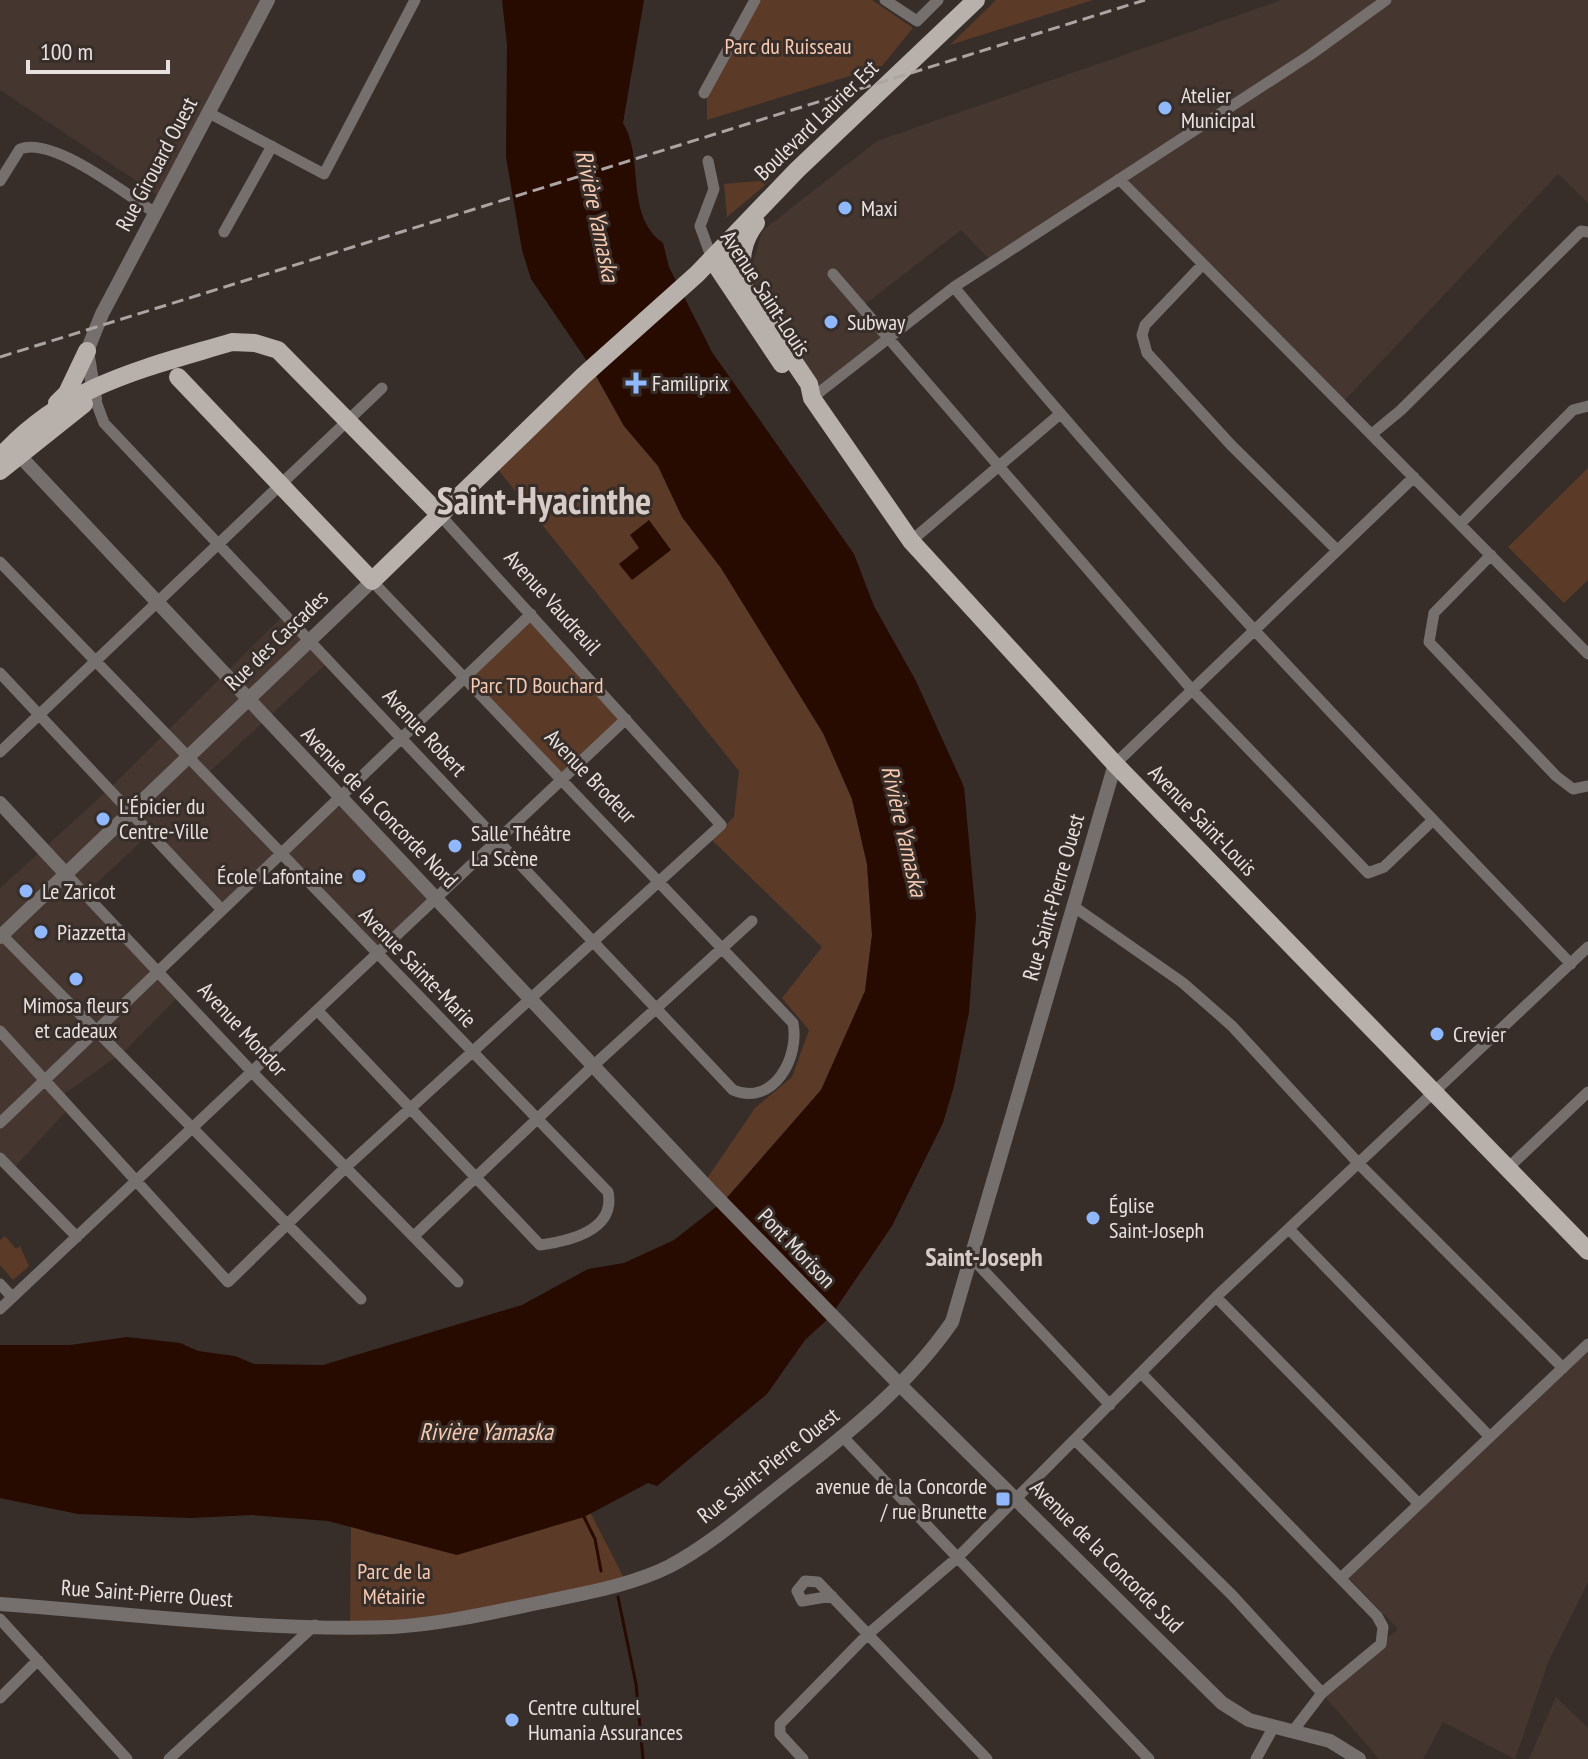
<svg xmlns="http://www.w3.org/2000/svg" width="1588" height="1759" font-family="'PT Sans Narrow',sans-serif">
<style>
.built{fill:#453730}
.green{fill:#5c3a28}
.water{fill:#270a00}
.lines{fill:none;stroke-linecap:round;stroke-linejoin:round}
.stream{stroke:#270a00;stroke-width:3}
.minor{stroke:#75706e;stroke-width:11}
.tertiary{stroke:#75706e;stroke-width:14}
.primary{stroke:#b8b0ab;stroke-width:18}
.rail{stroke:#aba4a2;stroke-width:3;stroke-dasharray:12 6;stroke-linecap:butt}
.poi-dot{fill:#8fb8fd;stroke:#372e2a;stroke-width:3}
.labels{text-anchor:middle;stroke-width:6;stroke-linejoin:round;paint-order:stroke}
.park-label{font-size:22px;fill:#f8cab2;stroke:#372e2a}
.poi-label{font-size:22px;fill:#e7e1df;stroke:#372e2a;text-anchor:start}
.street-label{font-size:22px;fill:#e7e1df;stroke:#372e2a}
.water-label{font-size:24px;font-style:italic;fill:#f6c9b0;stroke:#372e2a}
.quarter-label{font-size:26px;font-weight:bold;fill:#d6cbc6;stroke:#372e2a}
.town-label{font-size:38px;font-weight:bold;fill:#d6cbc6;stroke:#372e2a}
</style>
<rect width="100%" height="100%" fill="#372e2a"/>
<path class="built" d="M0 0H261L159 196 0 90Z
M1282 0H1588V203L1558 174 1343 402 1124 180 993 263 961 230 863 306 889 336 818 394 748 281 762 231 877 141Z
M286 613 328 662 205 776 280 854 340 797 437 898 377 953 281 854 222 910 149 834 85 894 180 995 127 1049 60 1097 69 1108 12 1170 0 1158V888L108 790Z
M1588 1345V1582L1549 1660 1515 1759 1443 1722 1423 1759H1379L1322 1693 1398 1629 1349 1578Z
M1556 1697 1588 1728V1759H1529Z"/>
<path class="green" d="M760 0H872L913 28 882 66 707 120V97Z
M996 0H1093L950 45Z
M771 180 727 217 724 184Z
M591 367 624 426 658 466 682 517 721 568 823 733 852 799 867 864 872 935 865 991 840 1052 821 1090 725 1200 706 1180 755 1108 792 1077 809 1030 782 998 822 947 711 839 734 817 739 771 492 462Z
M1588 468V580L1564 603 1508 547Z
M529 612 630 718 564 779 464 674Z
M5 1236 16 1249 20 1246 29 1266 13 1280 0 1265V1240Z
M590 1512 626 1582 495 1612 350 1626 351 1526 376 1535Z"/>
<path class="water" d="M502 0H644L623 123C645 159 624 215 663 243L669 267 712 352 854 554 874 606 916 681 964 787 976 917 969 1012 954 1086 943 1123 892 1226 830 1317 805 1340 767 1394 657 1486 648 1483 584 1517 457 1555 328 1521 252 1515 191 1518 78 1514 0 1498V1345H70L127 1337 180 1343 198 1351 235 1356 254 1364 323 1365 522 1305 588 1269 624 1263 674 1240 725 1200 821 1090 865 991 872 935 867 864 852 799 823 733 721 568 682 517 658 466 624 426 591 367 531 279 522 250 506 157 507 45Z
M649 520 671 550 632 580 619 564 639 548 630 535Z"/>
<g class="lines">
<path class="stream" d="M584 1517 595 1539 601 1571
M618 1597 636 1684 643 1759"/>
<path class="minor" d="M885 0 917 21 938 0
M704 93 755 0
M209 113 324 174 415 0
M708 161 714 189 700 226 712 259
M1119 179 1588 654
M0 181 20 149C53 136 126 194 155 213
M224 232 272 146
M1203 264 1145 325 1142 335 1147 353 1231 445 1337 550
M833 274 1193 691 1368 873 1384 867 1433 820
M954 287C1148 524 1359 743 1571 964
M812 398 954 287 1310 55 1386 0
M95 399 104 423 733 1090C773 1107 800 1058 793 1023L372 581
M1372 434 1401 410 1581 231 1588 232
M1460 524 1573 410 1588 406
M911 541 1060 414
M1491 555 1434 613 1429 642 1556 776 1573 789 1588 786
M0 562 608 1192C616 1230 570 1241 540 1245L317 1010
M0 673 222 910
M0 752 382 388
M1115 764 1414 477
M66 874 252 1072 458 1282
M1073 906 1183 983 1232 1026 1360 1165 1563 1368
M2 935 361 1299
M0 1031 228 1282 346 1167 721 825 440 515
M0 1123 531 614
M0 1158 77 1237
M1508 1168 1588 1092
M1290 1230 1490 1437
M415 1235 594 1065 752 921
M971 1257 1110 1405
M0 1284 12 1297
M1216 1297 1419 1504
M0 1309 626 719
M1141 1373 1377 1616 1383 1627 1381 1644 1322 1693 1293 1731
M843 1437 1149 1759
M1075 1440 1232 1595 1322 1693
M1342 1577 1588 1344
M832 1596 802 1601 797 1591 805 1581 818 1582 987 1759
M0 1619 127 1759
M0 1698 38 1660
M169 1759 315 1625
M803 1759 780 1734V1724L867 1635 957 1558 1216 1297 1588 947
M1256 1759 1273 1728"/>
<path class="tertiary" d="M95 399 87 351 102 314 268 0
M19 455 710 1190 900 1385 1222 1703 1249 1720 1330 1741 1359 1759
M0 803 66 874
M0 937 372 581
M0 1604C126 1613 267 1632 393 1627 445 1624 497 1611 548 1601 589 1592 632 1585 670 1566 713 1543 753 1507 792 1477 851 1431 909 1384 952 1322L1115 764"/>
<path class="primary" d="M723 248 744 288 809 384 812 398 911 541 1115 764 1588 1251
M712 259 782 364
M743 281C740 259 742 241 756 223
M178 377 372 581 583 376 697 274 797 170 976 0
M57 403 67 393 87 351
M0 457C67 384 142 369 232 342L255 343 278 350 440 515
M0 471 84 404"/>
<path class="rail" d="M0 357 1145 0"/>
</g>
<g class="poi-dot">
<circle cx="1165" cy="108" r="8"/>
<circle cx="845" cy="208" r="8"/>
<circle cx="831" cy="322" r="8"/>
<path d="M632 371h8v8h8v8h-8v8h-8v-8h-8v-8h8z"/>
<circle cx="103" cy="819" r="8"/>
<circle cx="455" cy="846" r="8"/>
<circle cx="359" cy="876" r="8"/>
<circle cx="26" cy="891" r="8"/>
<circle cx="41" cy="932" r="8"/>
<circle cx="76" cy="979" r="8"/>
<circle cx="1437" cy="1034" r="8"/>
<circle cx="1093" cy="1218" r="8"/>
<rect x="995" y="1491" width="16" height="16" rx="4"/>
<circle cx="512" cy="1720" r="8"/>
</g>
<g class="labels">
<g class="park-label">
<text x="788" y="54">Parc du Ruisseau</text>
<text x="537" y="693">Parc TD Bouchard</text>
<text x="394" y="1579">Parc de la<tspan x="394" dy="25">Métairie</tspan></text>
</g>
<g class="poi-label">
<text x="1181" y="103">Atelier<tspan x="1181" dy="25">Municipal</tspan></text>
<text x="861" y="216">Maxi</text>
<text x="847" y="330">Subway</text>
<text x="652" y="391">Familiprix</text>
<text x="119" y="814">L'Épicier du<tspan x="119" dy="25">Centre-Ville</tspan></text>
<text x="471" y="841">Salle Théâtre<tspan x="471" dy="25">La Scène</tspan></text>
<text x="343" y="884" text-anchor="end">École Lafontaine</text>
<text x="42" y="899">Le Zaricot</text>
<text x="57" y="940">Piazzetta</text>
<text x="76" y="1013" text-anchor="middle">Mimosa fleurs<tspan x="76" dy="25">et cadeaux</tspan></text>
<text x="1453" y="1042">Crevier</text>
<text x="1109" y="1213">Église<tspan x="1109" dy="25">Saint-Joseph</tspan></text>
<text x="987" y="1494" text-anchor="end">avenue de la Concorde<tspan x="987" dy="25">/ rue Brunette</tspan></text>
<text x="528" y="1715">Centre culturel<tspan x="528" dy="25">Humania Assurances</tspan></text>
</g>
<g class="street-label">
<text transform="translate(816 120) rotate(-44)" y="8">Boulevard Laurier Est</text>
<text transform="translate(156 164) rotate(-62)" y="8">Rue Girouard Ouest</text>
<text transform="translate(766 293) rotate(57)" y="8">Avenue Saint-Louis</text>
<text transform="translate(553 602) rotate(48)" y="8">Avenue Vaudreuil</text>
<text transform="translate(276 640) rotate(-44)" y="8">Rue des Cascades</text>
<text transform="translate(425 732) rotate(47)" y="8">Avenue Robert</text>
<text transform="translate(591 776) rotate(46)" y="8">Avenue Brodeur</text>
<text transform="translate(380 807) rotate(46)" y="8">Avenue de la Concorde Nord</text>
<text transform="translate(1203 820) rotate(46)" y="8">Avenue Saint-Louis</text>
<text transform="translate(1053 897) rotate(-74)" y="8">Rue Saint-Pierre Ouest</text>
<text transform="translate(418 967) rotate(46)" y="8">Avenue Sainte-Marie</text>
<text transform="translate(243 1029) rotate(47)" y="8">Avenue Mondor</text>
<text transform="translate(797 1248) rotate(46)" y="8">Pont Morison</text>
<text transform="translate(768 1465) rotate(-38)" y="8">Rue Saint-Pierre Ouest</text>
<text transform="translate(1107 1556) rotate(45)" y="8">Avenue de la Concorde Sud</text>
<text transform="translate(147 1593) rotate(4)" y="8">Rue Saint-Pierre Ouest</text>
</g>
<g class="water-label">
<text transform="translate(597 216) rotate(78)" y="8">Rivière Yamaska</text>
<text transform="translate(904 831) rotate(77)" y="8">Rivière Yamaska</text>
<text x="486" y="1440">Rivière Yamaska</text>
</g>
<g class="quarter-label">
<text x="984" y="1266">Saint-Joseph</text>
</g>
<g class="town-label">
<text x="544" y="514">Saint-Hyacinthe</text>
</g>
</g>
<path d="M28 60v12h140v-12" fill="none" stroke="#e7e1df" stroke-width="4"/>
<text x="40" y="60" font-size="24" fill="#e7e1df" stroke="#372e2a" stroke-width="6" paint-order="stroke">100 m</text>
</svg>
